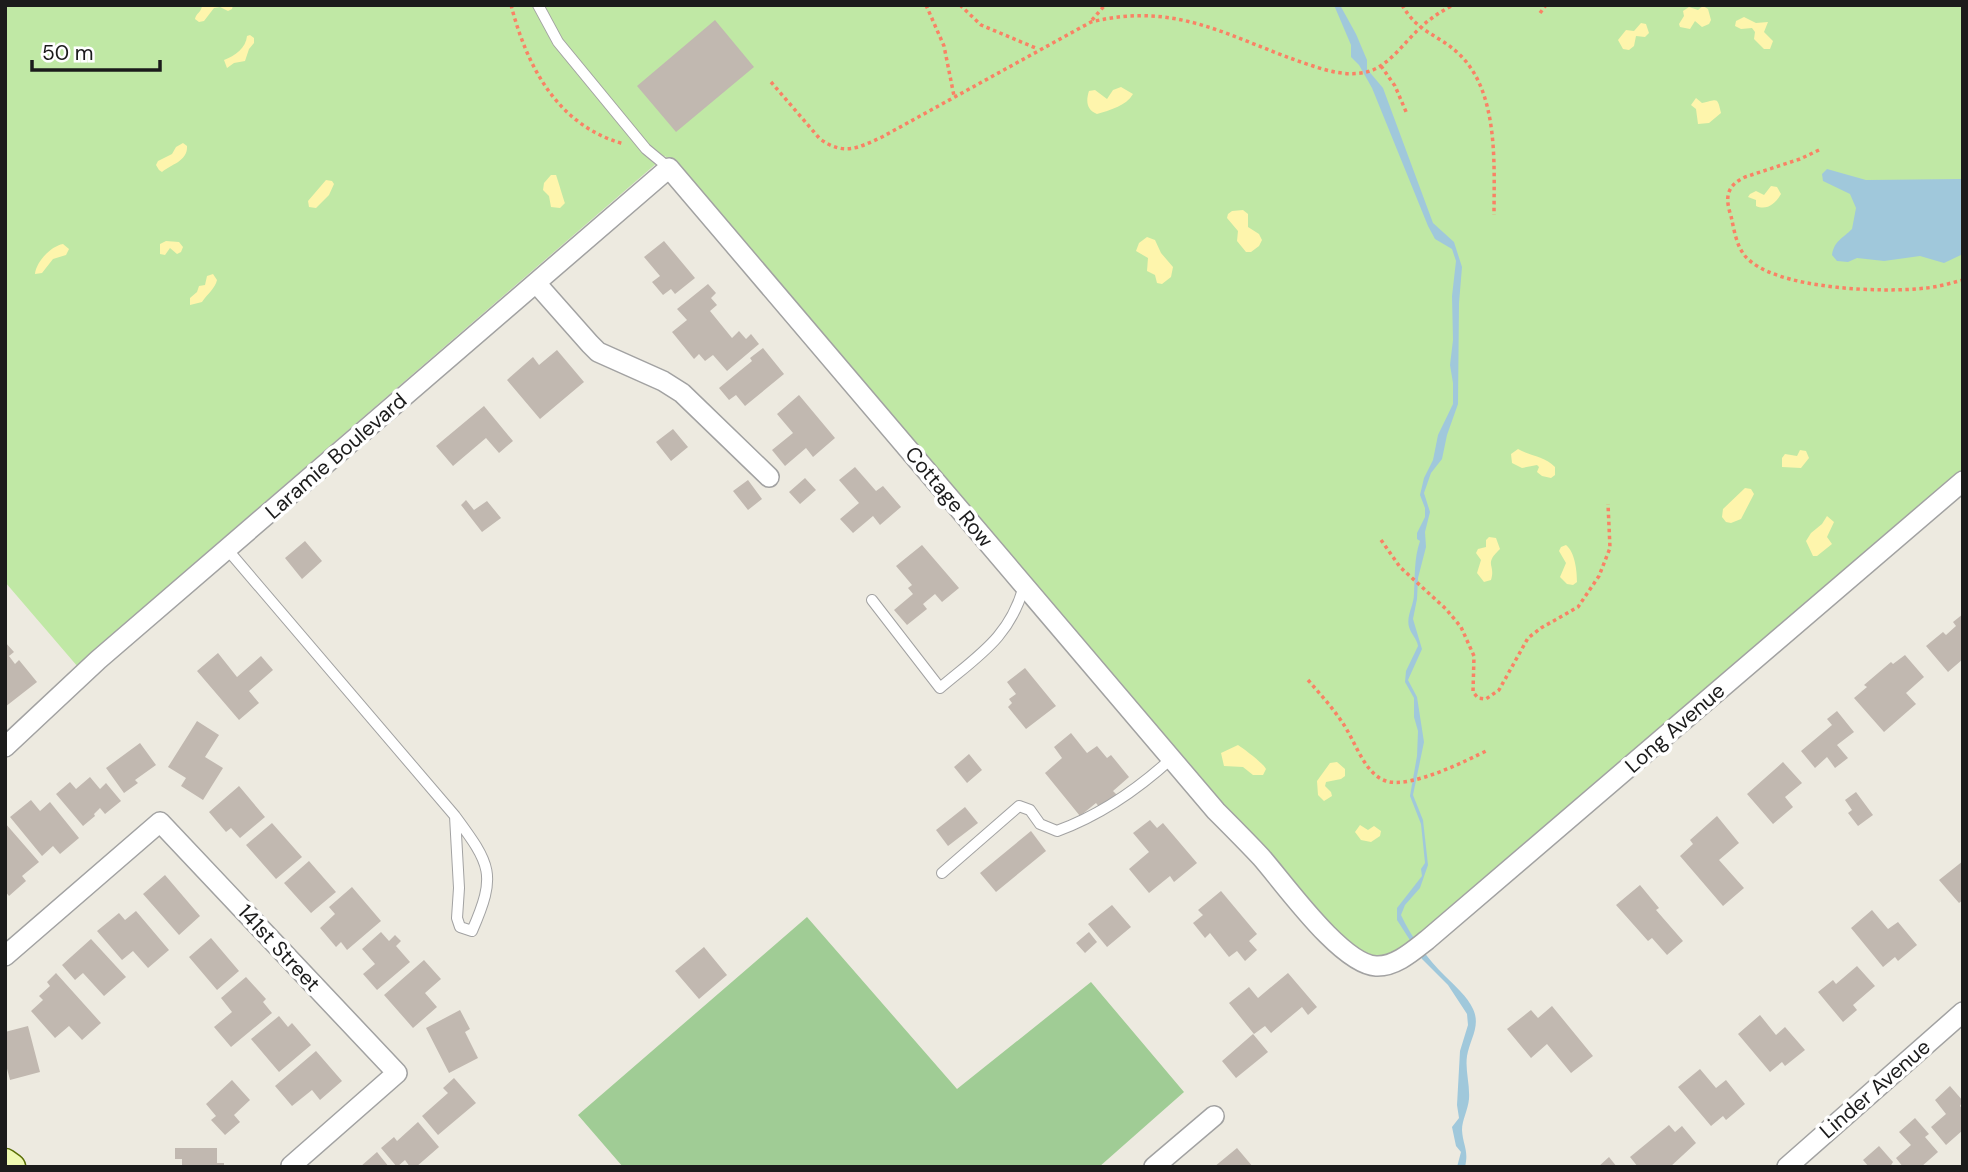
<svg xmlns="http://www.w3.org/2000/svg" width="1968" height="1172" font-family="'DM Sans',sans-serif">
<style>
.grass{fill:#c0e8a5}
.forest{fill:#a0cc95}
.sand{fill:#fef5ac}
.water{fill:#a0c8db}
.building{fill:#c1b8b0}
.lines{fill:none;stroke-linecap:round;stroke-linejoin:round}
.lane-casing{stroke:#a2a2a2;stroke-width:12}
.street-casing{stroke:#a2a2a2;stroke-width:22}
.secondary-casing{stroke:#5a6f05;stroke-width:29}
.path{stroke:#f98265;stroke-width:3.5;stroke-dasharray:3.5 3.5;stroke-linecap:butt}
.lane{stroke:#fff;stroke-width:10}
.street{stroke:#fff;stroke-width:19}
.secondary{stroke:#eff9b2;stroke-width:26}
.labels{text-anchor:middle;stroke-width:7;stroke-linejoin:round;paint-order:stroke}
.street-label{font-size:21px;fill:#1b1b1b;stroke:#fff}
</style>
<rect width="100%" height="100%" fill="#edeae0"/>
<path class="grass" d="M5 5H1963V471L1420 937 1400 951 1379 958 1351 947 1213 798 665 156 206 553 78 667 5 582Z"/>
<path class="forest" d="M807 917 957 1089 1091 982 1184 1092 1099 1167H623L578 1115Z"/>
<path class="sand" d="M202 5H233L232 9 228 11 220 7 214 8 204 21 199 22 195 19C196 13 202 12 202 5Z
M1703 6 1708 9 1711 20 1709 24 1702 27 1695 21 1690 29 1680 27 1679 24 1684 16 1683 11 1689 7 1698 10Z
M1744 17 1756 23 1768 22 1764 32 1773 41 1770 49H1764L1754 39 1755 32 1752 28 1741 29 1735 26 1736 21Z
M1641 23 1646 24 1649 33 1645 37 1636 36 1634 46 1629 50 1623 49 1618 40 1626 30 1634 31Z
M250 35 254 38V43L249 49 245 61 234 63 227 68 224 60C235 56 246 48 247 36Z
M1121 87 1133 94C1126 106 1110 110 1097 114 1086 110 1086 100 1089 91L1095 90 1107 99 1113 90Z
M1696 98 1702 103C1718 100 1717 96 1721 113L1709 123 1698 124 1696 109 1691 105Z
M183 143 187 146C188 161 172 164 162 172L159 170 156 165 158 161 172 154 176 147Z
M551 175H556C557 177 564 201 565 203L560 208 551 207 549 196 543 190 544 183Z
M326 180 332 181 334 184 329 195 316 208 309 207 308 201Z
M1771 186 1777 187 1781 194C1776 203 1767 211 1756 206V200L1748 197 1750 194 1756 191 1764 195Z
M1243 210 1248 214V227L1259 234 1262 240 1259 246 1251 252H1246L1237 241 1238 231 1227 218 1228 214 1232 211Z
M1147 237 1155 240 1161 253 1173 267 1171 277 1162 284 1157 283 1155 275 1147 271 1148 258 1136 251 1139 243Z
M166 241 179 242 183 247 181 252 177 254 170 248 165 255 160 254V244Z
M63 244 69 249 66 255 53 259 42 273 35 274C36 262 51 246 63 244Z
M213 274 217 280C215 289 207 294 202 302L190 305V298L197 292 199 286 205 285 207 276Z
M1518 449C1530 456 1545 456 1555 467V475L1551 478 1542 476 1537 472 1539 467 1537 465 1522 468 1512 463 1511 454Z
M1800 450 1806 451 1809 458 1801 468 1782 467V458L1785 454 1797 456Z
M1745 488 1751 489 1754 494 1741 519 1731 523 1726 522 1722 517 1723 509Z
M1827 516 1834 522 1827 537 1832 544 1817 556H1813L1806 541 1811 533 1822 524Z
M1489 537 1496 538 1500 549C1483 565 1496 564 1491 580L1484 582 1477 573 1481 560 1476 553 1478 549 1486 547V540Z
M1566 545C1575 552 1577 571 1577 582L1573 585 1567 584 1560 577 1566 563 1559 551 1561 547Z
M1238 745C1244 749 1263 763 1266 769L1263 775H1253L1243 767 1224 766 1221 753Z
M1337 762 1345 769V776L1341 779 1326 782 1325 786 1331 792 1332 796 1324 801 1318 795 1317 781 1330 763Z
M1360 825 1368 830 1374 826 1381 831 1380 836 1371 842 1361 840 1355 832Z"/>
<path class="water" d="M1334 5H1340L1356 34 1367 60V69L1383 88 1433 223 1454 242 1462 267 1459 303 1458 404 1447 435 1442 459 1431 473 1424 493 1430 512 1425 532 1426 547 1418 578 1417 599 1413 619 1422 649 1408 680 1417 697 1424 742 1413 795 1423 820 1428 865 1420 888 1405 905 1401 915C1411 937 1428 959 1445 976 1455 986 1467 996 1473 1009 1481 1026 1470 1039 1467 1056 1465 1070 1470 1084 1469 1099 1468 1110 1462 1120 1462 1130 1463 1146 1469 1150 1465 1167H1457L1461 1152 1456 1146 1452 1127 1459 1118 1457 1105 1460 1051 1468 1025 1467 1014 1448 985 1422 959 1397 920V908L1422 876 1421 869 1425 863 1421 824 1410 796 1417 756 1418 731 1414 717V698L1405 682 1406 671 1418 646C1417 639 1411 634 1409 627 1406 616 1414 605 1414 594 1415 577 1414 558 1420 541L1417 539V533L1425 517V508L1420 495 1424 478 1433 460 1438 435 1453 404V383L1450 365 1453 340 1452 296 1456 261 1452 249 1435 239 1428 226 1372 88 1359 65 1351 57V45Z
M1827 169 1866 180 1963 179V254L1944 263 1920 256 1884 261 1857 258 1848 262 1837 261 1832 255C1834 241 1843 238 1852 229L1856 208 1850 194 1823 181 1822 174Z"/>
<path class="building" d="M715 20 754 67 676 132 637 86Z
M664 241 695 278 675 294 671 289 663 295 652 282 660 276 644 257Z
M708 284 716 293 711 298 717 305 710 311 732 338 739 331 746 339 751 334 759 344 727 371 713 355 705 361 699 354 694 359 672 332 687 320 677 309Z
M763 348 784 374 745 406 736 395 729 400 719 388 752 361 750 358Z
M557 350 584 382 540 419 507 380 533 357 539 365Z
M799 395 835 438 813 457 806 448 785 466 772 450 793 433 777 414Z
M484 406 513 441 499 453 486 438 453 466 436 446Z
M673 429 688 447 671 461 656 442Z
M855 467 876 491 883 486 901 507 880 525 873 516 853 533 840 519 859 503 839 480Z
M805 478 816 490 800 504 789 492Z
M748 480 762 499 748 510 733 491Z
M466 500 474 510 487 501 501 518 482 532 461 505Z
M305 541 322 561 302 579 285 558Z
M922 545 959 588 942 602 935 594 923 604 927 609 907 625 894 610 913 594 908 588 912 585 896 566Z
M1963 614V659L1948 672 1926 646 1943 632 1946 635 1956 626 1953 622Z
M5 642 14 652 9 656 15 664 19 660 37 682 5 707Z
M218 653 237 677 261 656 273 670 249 691 259 703 239 720 197 671Z
M1905 655 1924 677 1906 693 1916 704 1884 732 1854 698 1867 687 1864 685 1891 662 1893 664Z
M1025 668 1056 706 1026 729 1008 707 1012 703 1009 699 1016 694 1007 682Z
M1837 711 1854 732 1837 745 1848 758 1835 768 1827 757 1815 768 1801 751 1832 725 1827 719Z
M197 721 219 735 205 757 223 768 203 800 181 786 186 778 168 767Z
M1071 733 1087 753 1097 746 1107 758 1111 755 1129 777 1113 791 1117 795 1100 808 1096 803 1080 816 1045 773 1062 758 1054 747Z
M140 743 156 765 135 780 138 783 124 793 106 768Z
M969 754 982 770 967 783 954 767Z
M1783 762 1802 783 1785 797 1793 807 1773 824 1747 794Z
M90 777 100 789 106 783 121 801 105 814 100 808 94 814 95 816 83 826 56 794 70 782 76 789Z
M239 786 265 817 240 838 231 828 226 832 209 812Z
M1856 792 1873 815 1858 826 1848 813 1852 810 1845 800Z
M31 800 40 811 50 802 79 838 60 854 53 846 42 856 10 817Z
M965 807 978 823 948 846 936 830Z
M1717 816 1739 843 1719 860 1744 888 1723 906 1680 856 1693 844 1690 840Z
M1150 820 1157 828 1163 823 1197 863 1174 882 1170 876 1149 893 1129 869 1149 852 1133 833Z
M5 823 39 862 22 876 26 881 9 896 5 891Z
M272 823 302 857 276 879 246 845Z
M1031 831 1046 851 996 892 980 873Z
M309 861 336 892 311 913 284 883Z
M1963 861V900L1959 903 1939 880Z
M165 875 200 916 179 935 143 894Z
M1640 885 1659 908 1656 910 1683 941 1667 955 1652 938 1648 941 1616 905Z
M352 887 381 921 347 950 341 942 336 947 320 928 335 914 329 907Z
M1221 891 1257 934 1249 941 1257 950 1245 961 1237 951 1229 957 1210 933 1205 938 1193 923 1203 915 1198 910Z
M1112 905 1131 927 1107 947 1088 924Z
M1872 910 1888 929 1898 922 1917 945 1898 961 1895 957 1883 967 1851 928Z
M136 911 169 950 148 968 133 951 122 960 97 931 119 913 125 920Z
M381 932 389 941 395 935 401 941 396 946 410 962 377 990 363 974 375 964 362 949Z
M1089 932 1097 942 1085 953 1076 943Z
M211 938 239 971 217 990 189 957Z
M91 939 126 977 104 996 83 973 75 980 62 965Z
M704 947 727 975 699 999 675 971Z
M424 960 441 979 425 993 437 1007 413 1028 384 995Z
M1857 966 1875 986 1853 1005 1857 1010 1843 1022 1818 992 1833 980 1836 984Z
M56 973 101 1023 82 1040 69 1026 55 1038 31 1011 43 1000 39 996 50 986 47 982Z
M1288 973 1317 1007 1308 1015 1302 1007 1271 1033 1265 1026 1254 1034 1229 1003 1249 987 1258 998Z
M246 977 266 999 263 1002 272 1013 231 1047 214 1027 232 1012 221 998Z
M1552 1006 1593 1056 1571 1073 1547 1044 1531 1058 1507 1029 1531 1010 1538 1018Z
M460 1010 470 1029 465 1032 478 1058 449 1073 426 1028Z
M1760 1015 1776 1035 1785 1027 1805 1050 1785 1066 1782 1062 1770 1072 1738 1034Z
M279 1016 288 1027 292 1023 311 1045 279 1072 251 1039Z
M28 1026 40 1072 10 1080 5 1061V1032Z
M1253 1034 1268 1052 1236 1078 1222 1061Z
M316 1051 342 1081 320 1100 312 1090 292 1106 275 1086Z
M1700 1069 1716 1088 1726 1080 1745 1104 1726 1120 1723 1116 1711 1126 1678 1087Z
M454 1078 476 1103 438 1135 422 1116 448 1093 443 1088Z
M232 1080 250 1100 234 1115 240 1122 225 1135 211 1120 216 1116 206 1104Z
M1950 1086 1963 1101 1960 1106 1963 1109V1130L1946 1145 1931 1127 1946 1114 1935 1100Z
M1915 1118 1929 1134 1925 1137 1938 1152 1921 1167H1903L1896 1158 1911 1145 1899 1132Z
M418 1122 439 1147 416 1167H410L405 1160 397 1167 381 1148 394 1137 397 1141Z
M1669 1125 1675 1132 1682 1126 1696 1143 1670 1167H1638L1630 1157Z
M1879 1146 1893 1162 1890 1167H1869L1863 1160Z
M175 1148H217V1163H224V1167H182V1159H175Z
M1237 1148 1253 1167H1214Z
M377 1152 389 1167H360Z
M1609 1157 1617 1167H1598Z"/>
<g class="lines">
<defs>
<path id="lane" d="M538 5 558 42 646 149 669 168
M227 549 455 816C491 865 497 874 472 931L460 927 457 918 459 888 455 816
M872 600 940 688C979 655 1010 637 1024 586
M942 873 1019 806 1030 810 1040 824 1057 831C1101 815 1137 790 1172 758"/>
<path id="street" d="M536 283 590 344 598 352 663 381 682 393 769 477
M5 747 98 660 669 168 1216 811C1231 826 1246 841 1261 857 1284 883 1341 964 1376 966 1395 967 1413 951 1427 940L1963 481
M5 956 160 822 397 1073 291 1166
M1154 1167 1214 1116
M1787 1167 1963 1012"/>
<path id="secondary" d="M5 1162 12 1167"/>
</defs>
<use href="#lane" class="lane-casing"/>
<use href="#street" class="street-casing"/>
<use href="#secondary" class="secondary-casing"/>
<path class="path" d="M511 5C527 67 558 126 624 144
M926 5 944 46 954 96
M960 5 981 25 1038 49
M1402 5C1418 33 1438 34 1459 54 1499 92 1494 164 1494 215
M1540 13 1546 5
M1092 20 1105 5
M1381 66 1395 86 1407 114
M771 82 820 139C844 156 858 148 882 137L1091 22C1180 0 1232 40 1313 66 1331 72 1351 77 1370 71 1389 65 1404 43 1418 30 1429 19 1440 12 1453 5
M1819 150 1800 159 1745 177C1726 186 1725 198 1731 216 1734 229 1736 245 1745 256 1774 290 1885 293 1926 288 1938 287 1951 283 1963 280
M1381 540 1400 567 1446 609 1461 627 1474 656 1473 692 1478 698 1486 699 1499 690 1528 638 1541 628 1578 607 1599 576 1610 548 1608 504
M1308 680C1320 694 1332 707 1342 722 1355 740 1364 774 1386 781 1410 789 1466 761 1488 750"/>
<use href="#lane" class="lane"/>
<use href="#street" class="street"/>
<use href="#secondary" class="secondary"/>
</g>
<g class="labels">
<g class="street-label">
<text transform="translate(336 456) rotate(-41)" y="7">Laramie Boulevard</text>
<text transform="translate(949 497) rotate(50)" y="7">Cottage Row</text>
<text transform="translate(1675 728) rotate(-41)" y="7">Long Avenue</text>
<text transform="translate(279 948) rotate(47)" y="7">141st Street</text>
<text transform="translate(1875 1089) rotate(-41)" y="7">Linder Avenue</text>
</g>
</g>
<rect width="1968" height="1172" fill="none" stroke="#1b1b1b" stroke-width="14"/>
<path d="M32 60v10h128v-10" fill="none" stroke="#1b1b1b" stroke-width="3.5"/>
<text x="42" y="60" font-size="21" fill="#1b1b1b" stroke="#ffffff" stroke-width="5" paint-order="stroke">50 m</text>
</svg>
